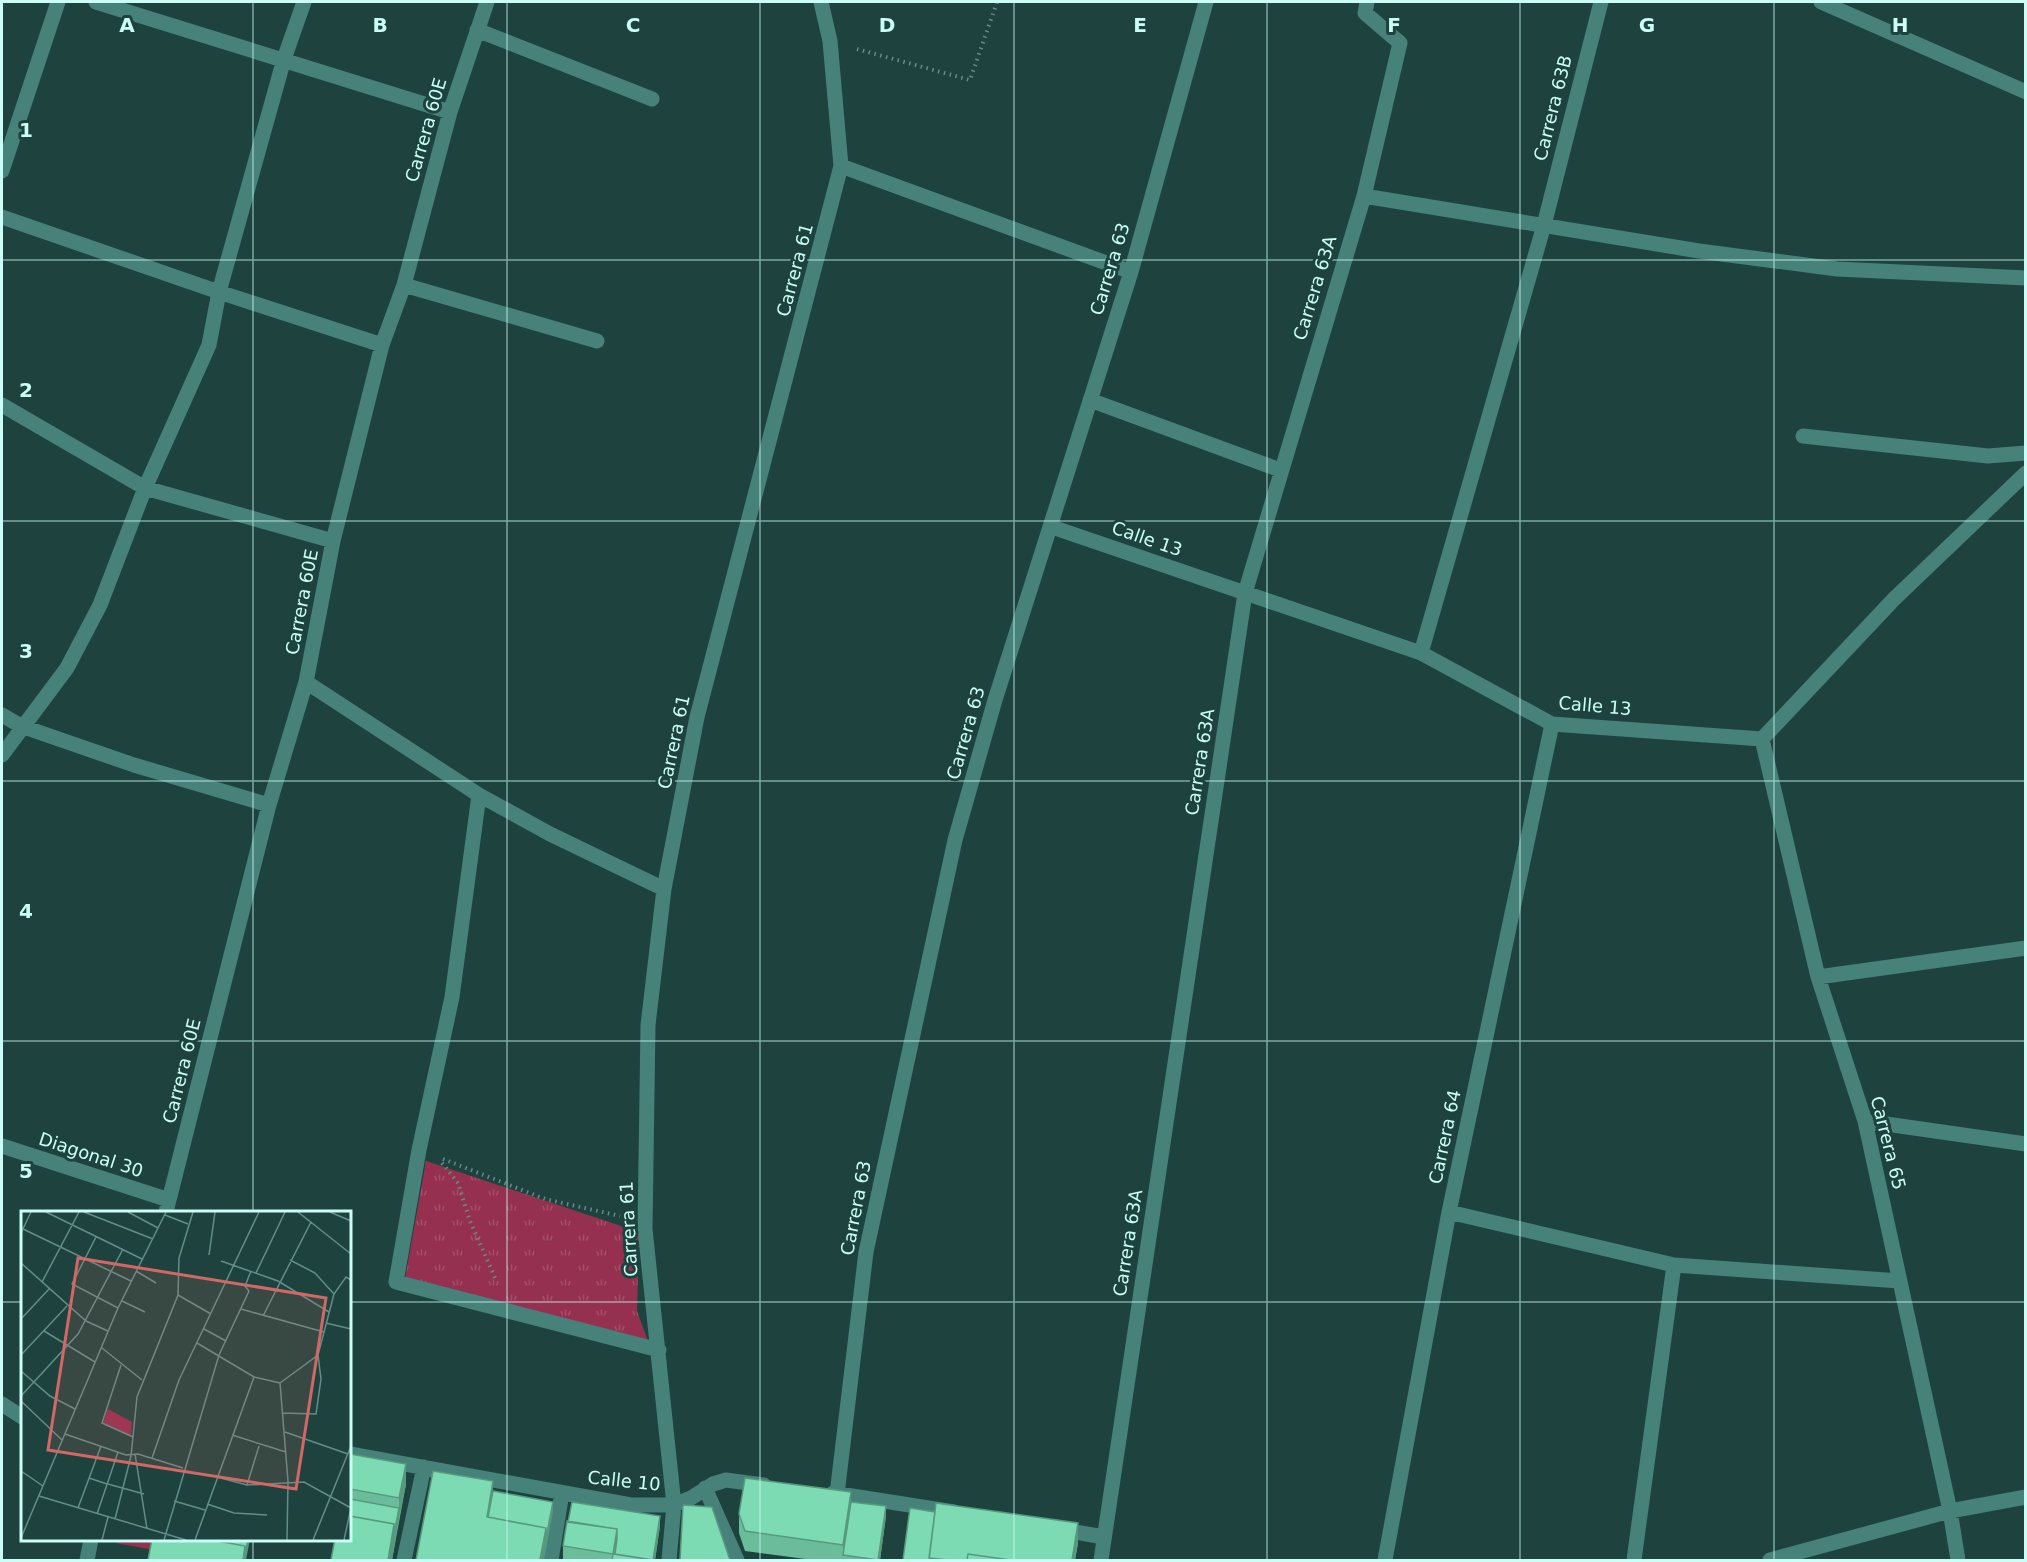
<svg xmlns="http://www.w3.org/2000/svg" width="2027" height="1562" font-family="'DejaVu Sans',sans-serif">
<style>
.grass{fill:url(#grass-tufts)}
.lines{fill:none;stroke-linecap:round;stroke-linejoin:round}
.path{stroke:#628d87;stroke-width:4;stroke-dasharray:1.5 4.5;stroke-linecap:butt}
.service{stroke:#46827a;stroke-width:15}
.minor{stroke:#46827a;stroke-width:15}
.wall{fill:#6bbc9a}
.shaded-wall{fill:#57997d}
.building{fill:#7cdbb3;stroke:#57997d;stroke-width:1.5}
.grid{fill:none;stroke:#cafef6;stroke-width:1.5;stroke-opacity:0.55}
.labels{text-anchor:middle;stroke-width:6;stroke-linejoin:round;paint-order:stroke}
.street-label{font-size:18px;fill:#cafef6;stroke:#1e433e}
.inset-road{fill:none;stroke:#638e88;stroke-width:1.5}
.view{fill:#d26866;fill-opacity:0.15;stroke:#d26866;stroke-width:3}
.inset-edge{fill:none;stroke:#cafef6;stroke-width:3}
.grid-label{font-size:20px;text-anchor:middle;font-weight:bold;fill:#cafef6;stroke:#1e433e;stroke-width:6;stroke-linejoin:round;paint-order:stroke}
</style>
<defs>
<pattern id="grass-tufts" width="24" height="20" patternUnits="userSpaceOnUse" patternTransform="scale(1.5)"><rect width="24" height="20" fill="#963050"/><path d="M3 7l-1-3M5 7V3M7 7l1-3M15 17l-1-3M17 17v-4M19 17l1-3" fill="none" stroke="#a34f6a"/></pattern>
</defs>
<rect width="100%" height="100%" fill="#1e433e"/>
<path class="grass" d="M426 1161 639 1232 637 1311 649 1344 405 1279Z
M117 1540H156L154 1550 116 1543Z"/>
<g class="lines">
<path class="path" d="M857 49 970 80 997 2
M443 1159 545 1199 620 1216
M442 1163 458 1183 470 1221 496 1280"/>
<path class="service" d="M1803 436 1988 456 2026 453
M1421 653 1544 225"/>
<path class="minor" d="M96 2 450 112
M1821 2 2026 92
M477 30 652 99
M841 166 1131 272
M2 171 58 2
M1364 196 1699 251 1837 269 2026 278
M2 217 219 292 382 345
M1544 225 1601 2
M404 285 597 341
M1090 400 1280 470
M2 405 145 488 333 541
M1052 527 1421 653 1552 724 1762 739
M306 682 479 795 550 834 664 889
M2 715 21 726 134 765 269 805
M1762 739 1818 977 1865 1121 1950 1511 1958 1560
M1762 739 1894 599 2026 473
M2 755 67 668 100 605 145 488 209 345 219 292 284 59 304 2
M479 795 452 997 419 1150 396 1282 659 1350
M1818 977 2026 948
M1865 1121 2026 1144
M2 1146 169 1200
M166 1212 269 805 306 682 333 541 382 345 404 285 450 112 487 2
M1449 1212 1674 1265 1900 1281
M2 1404 22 1417
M350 1454 631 1505H674L691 1498 713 1484 726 1480 764 1485
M705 1488 737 1560
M833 1493 954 1512
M837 1494 866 1252 955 840 995 700 1131 272 1206 2
M1058 1529 1104 1537
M87 1560 91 1540
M404 1560 424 1467
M551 1560 562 1493
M669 1560 674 1505 645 1229 648 1025 664 889 697 717 841 166 830 41 821 2
M1101 1560 1245 593 1364 196 1400 43 1365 13 1367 2
M1385 1560 1449 1212 1552 724
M1634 1560 1674 1265
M1770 1560 1950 1511 2026 1497"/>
</g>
<path class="wall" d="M350 1454 406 1484 392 1560H331L350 1539Z
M851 1502 886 1516 880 1560H813L745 1551 739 1533V1514Z
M660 1526 655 1560H563V1546Z
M1078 1543 1075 1560H903Z"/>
<path class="shaded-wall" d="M406 1464V1484L399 1518V1498Z
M493 1481V1501L488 1527 487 1517Z
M851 1492V1512L843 1555V1545Z
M553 1502V1512L544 1560H540L546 1528Z
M886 1506V1516L880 1560H878Z
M399 1508V1518L392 1560H388L394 1524Z
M660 1516V1526L655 1560H653Z
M1078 1523V1543L1075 1560H1072Z
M617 1529V1549L615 1560 613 1554Z
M248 1539H250L246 1560H243L245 1546Z"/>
<path class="building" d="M350 1454 406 1464 399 1498 350 1489Z
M433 1471 493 1481 487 1517 546 1528 540 1560H416Z
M745 1478 851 1492 843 1545 745 1531 739 1514Z
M493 1491 553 1502 546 1538V1528L488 1517Z
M350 1499 399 1508 394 1534V1524L350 1516Z
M572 1502 660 1516 653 1560 615 1554 617 1539V1529L568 1522Z
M851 1502 886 1506 878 1560 843 1555Z
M936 1503 1078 1523 1072 1560H1010L968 1554 967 1560H948L929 1558Z
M683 1505 712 1507 730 1560H680Z
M910 1508 935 1512 929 1560H903Z
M350 1516 394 1524 388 1560H331L335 1539H350Z
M567 1521 617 1529 613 1554 563 1546Z
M152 1539H207L245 1546 243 1560H148Z
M207 1539H248L245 1556V1546Z
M613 1554 652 1560H612Z
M968 1554 1010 1560H967Z"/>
<path class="grid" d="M253 2V1212M507 2V1560M760 2V1560M1014 2V1560M1267 2V1560M1520 2V1560M1774 2V1560M2 260H2026M2 521H2026M2 781H2026M2 1041H2026M2 1302H22M350 1302H2026M253 1540V1560"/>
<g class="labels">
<g class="street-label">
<text transform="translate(1553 108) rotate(-76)" y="6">Carrera 63B</text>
<text transform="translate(426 130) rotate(-74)" y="6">Carrera 60E</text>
<text transform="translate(1110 269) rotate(-73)" y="6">Carrera 63</text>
<text transform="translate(795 270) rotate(-75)" y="6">Carrera 61</text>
<text transform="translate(1315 288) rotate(-73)" y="6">Carrera 63A</text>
<text transform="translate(1147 539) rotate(19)" y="6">Calle 13</text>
<text transform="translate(302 602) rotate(-79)" y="6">Carrera 60E</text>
<text transform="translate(1595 706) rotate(5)" y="6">Calle 13</text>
<text transform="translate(966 733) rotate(-74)" y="6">Carrera 63</text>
<text transform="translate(674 742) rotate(-78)" y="6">Carrera 61</text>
<text transform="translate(1200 762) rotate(-81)" y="6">Carrera 63A</text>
<text transform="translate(182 1071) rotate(-76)" y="6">Carrera 60E</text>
<text transform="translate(1445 1137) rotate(-78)" y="6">Carrera 64</text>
<text transform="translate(1888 1143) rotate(76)" y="6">Carrera 65</text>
<text transform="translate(91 1155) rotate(18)" y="6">Diagonal 30</text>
<text transform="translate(856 1208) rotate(-79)" y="6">Carrera 63</text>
<text transform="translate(629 1229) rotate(-93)" y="6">Carrera 61</text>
<text transform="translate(1128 1243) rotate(-81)" y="6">Carrera 63A</text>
<text transform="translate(624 1481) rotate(6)" y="6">Calle 10</text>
</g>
</g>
<g transform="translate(21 1211)">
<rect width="330" height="330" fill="#1e433e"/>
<path d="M87 198 111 211 110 225 82 212Z" fill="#963050"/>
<path class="inset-road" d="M25 1 121 48M63 1 132 28M107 1 137 17M277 1 330 43M309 1 330 10M144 4 167 13M0 17 110 70M0 22 10 1M75 26 51 73 97 97M188 44 194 1M269 49 294 62 313 83M200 50 257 70 308 101M0 52 65 110 87 120M115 60 135 72M235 62 264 1M21 71 58 1M157 84 190 103M101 90 124 101M220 98 303 121M242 105 290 11M0 108 28 78M305 112 330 118M183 118 205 130M23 120 74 151M176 132 233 166 259 172M81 137 121 169M0 144 46 95M100 154 81 212 112 226M0 160 29 185 54 198M259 172 267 270 266 329M259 172 297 144 313 83 325 66 330 69M0 185 57 123 102 38M0 190 41 229M261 202 295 203 300 168 297 144M264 221 327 243M44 223 105 244 117 243 162 257M211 224 265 241M114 243 126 318M131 247 158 169 238 1M0 260 22 275M196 266 226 274 283 271 330 297 323 329M68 267 86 273M87 273 123 283M226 274 238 235M18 285 165 329M153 290 184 299M186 293 213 302 246 304M57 297 80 235M76 303 97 241M94 308 110 245 116 186 157 84 158 47 172 1M0 327 97 97 145 1M81 329 87 306M143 329 198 144 228 80 224 75 230 60M174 329 233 166M292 329 330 235"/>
<path class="view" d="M57 47 305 87 275 278 27 239Z"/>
<rect width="330" height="330" class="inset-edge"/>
</g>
<g class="grid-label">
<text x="127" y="32">A</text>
<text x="380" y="32">B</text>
<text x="633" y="32">C</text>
<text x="887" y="32">D</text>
<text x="1140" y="32">E</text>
<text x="1394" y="32">F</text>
<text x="1647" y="32">G</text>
<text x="1900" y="32">H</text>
<text x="26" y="137">1</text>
<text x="26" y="397">2</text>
<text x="26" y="658">3</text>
<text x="26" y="918">4</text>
<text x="26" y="1178">5</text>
</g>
<rect width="2027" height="1562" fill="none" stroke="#cafef6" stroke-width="6"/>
</svg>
